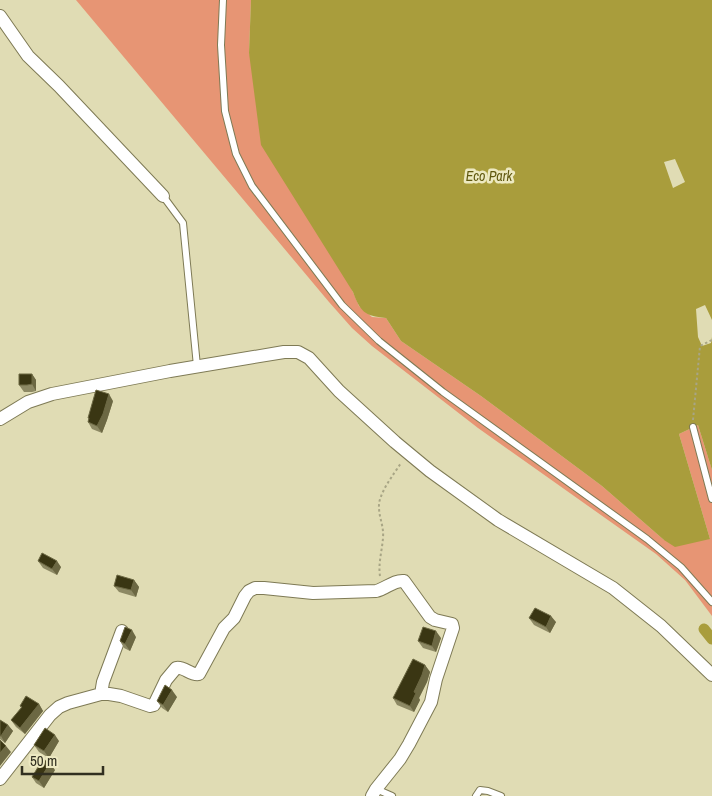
<svg xmlns="http://www.w3.org/2000/svg" width="712" height="796" font-family="'Archivo Narrow',sans-serif">
<style>
.green{fill:#e79574}
.water{fill:#a99d3c;fill-rule:evenodd}
.lines{fill:none;stroke-linecap:round;stroke-linejoin:round}
.canal{stroke:#a99d3c;stroke-width:11}
.service-casing{stroke:#7e7a55;stroke-width:8}
.minor-casing{stroke:#7e7a55;stroke-width:14}
.path{stroke:#a8a585;stroke-width:2;stroke-dasharray:2.5 2.5;stroke-linecap:butt}
.service{stroke:#fff;stroke-width:6}
.minor{stroke:#fff;stroke-width:12}
.wall{fill:#8d8964}
.shaded-wall{fill:#6c6843}
.building{fill:#3a3613;stroke:#6c6843}
.labels{text-anchor:middle;stroke-width:5;stroke-linejoin:round;paint-order:stroke}
.water-label{font-size:14px;font-style:italic;fill:#60580f;stroke:#ede9c1}
</style>
<rect width="100%" height="100%" fill="#e0dcb4"/>
<path class="green" d="M76 0H251L249 53 359 306 372 317 386 318 401 341 481 396 602 486 664 540 710 539 679 434 698 425 712 470V616L685 580 656 554 478 428 372 346 352 328 329 302Z"/>
<path class="water" d="M251 0H712V320L705 305 696 309 698 337 702 346 711 343 712 337V470L698 425 679 434 710 539 675 547 664 540 602 486 481 396 401 341 386 318C364 316 360 311 353 292L261 145 249 53ZM675 159 685 182 673 188 664 162Z"/>
<g class="lines">
<path class="canal" d="M704 629 712 639"/>
<defs>
<path id="service" d="M223 0 221 45 225 111 236 154 252 186 342 305 379 341 443 392 647 539 681 567 712 602
M163 196 183 223 197 366
M693 427 712 499
M376 789 392 796
M476 796 480 790 488 791 501 796"/>
<path id="minor" d="M0 16 28 56 59 86 163 196
M0 419 28 402 52 394 170 371 284 352H298L309 358 339 391 395 442 430 471 498 520 613 588 661 626 712 675
M101 694 103 682 122 631
M0 779 50 715 59 707 68 703 101 694H109L121 696 150 706 154 705 166 680 176 668C184 666 191 676 199 674L224 628 234 618 245 596 249 591 255 588H264L313 593 376 591C386 589 393 580 404 581L430 617 435 620 452 624 453 628 436 679 431 702 409 744 400 759 376 789 372 796"/>
</defs>
<use href="#service" class="service-casing"/>
<use href="#minor" class="minor-casing"/>
<path class="path" d="M693 420 700 346 712 340
M380 576C378 564 382 551 383 538 384 526 379 518 379 507 378 494 394 474 401 463"/>
<use href="#service" class="service"/>
<use href="#minor" class="minor"/>
</g>
<path class="wall" d="M32 374 36 380V391L32 392H24L19 385Z
M113 401 107 420 102 433 92 429 88 422 89 419 88 418Z
M38 561 61 567 57 575 43 568Z
M134 580 139 587 136 597 119 592 114 586Z
M529 618 556 622 550 633 534 625Z
M136 637 130 651 124 648 120 641Z
M441 638 436 652 423 648 418 641Z
M425 665 430 672 427 682 419 698 420 700 414 712 397 705 393 698Z
M177 697 168 712 162 708 157 701Z
M39 704 43 711 25 734 16 727 11 720 21 708 20 706Z
M0 720 8 725 13 731 5 743 0 739Z
M59 741 49 758 39 752 34 745Z
M55 770 44 788 36 783 32 777Z"/>
<path class="shaded-wall" d="M32 374 36 380V391L32 384Z
M109 394 113 401 107 420 102 433 97 426Z
M57 561 61 567 57 575 52 569Z
M134 580 139 587 136 597 131 590Z
M551 616 556 622 550 633 546 627Z
M132 630 136 637 130 651 125 644Z
M436 631 441 638 436 652 432 646Z
M425 665 430 672 427 682 419 698 420 700 414 712 410 706 414 692Z
M172 690 177 697 168 712 163 705Z
M39 704 43 711 25 734 20 728Z
M8 725 13 731 5 743 1 736Z
M55 735 59 741 49 758 44 751Z
M6 746 11 752 0 766V753Z
M50 763 55 770 44 788 39 781Z"/>
<path class="building" d="M19 374H32V384L27 385H19Z
M96 390 109 394 103 414 97 426 88 422 89 418H88Z
M42 553 57 561 52 569 38 561Z
M117 575 134 580 131 590 114 586Z
M535 608 551 616 546 627 529 618Z
M125 627 132 630 125 644 120 641Z
M423 627 436 631 432 646 418 641Z
M413 659 425 665 422 675 414 692 416 693 410 706 393 698Z
M165 685 172 690 163 705 157 701Z
M26 696 39 704 20 728 11 720 22 707 20 706Z
M0 720 8 725 1 736H0Z
M45 728 55 735 44 751 34 745Z
M0 740 6 746 0 753Z
M43 759 50 763 39 781 32 777Z"/>
<g class="labels">
<g class="water-label">
<text x="489" y="181">Eco Park</text>
</g>
</g>
<path d="M22 766v8h81v-8" fill="none" stroke="#312f20" stroke-width="2.5"/>
<text x="30" y="766" font-size="15" fill="#312f20" stroke="#ede9c1" stroke-width="4" paint-order="stroke">50 m</text>
</svg>
